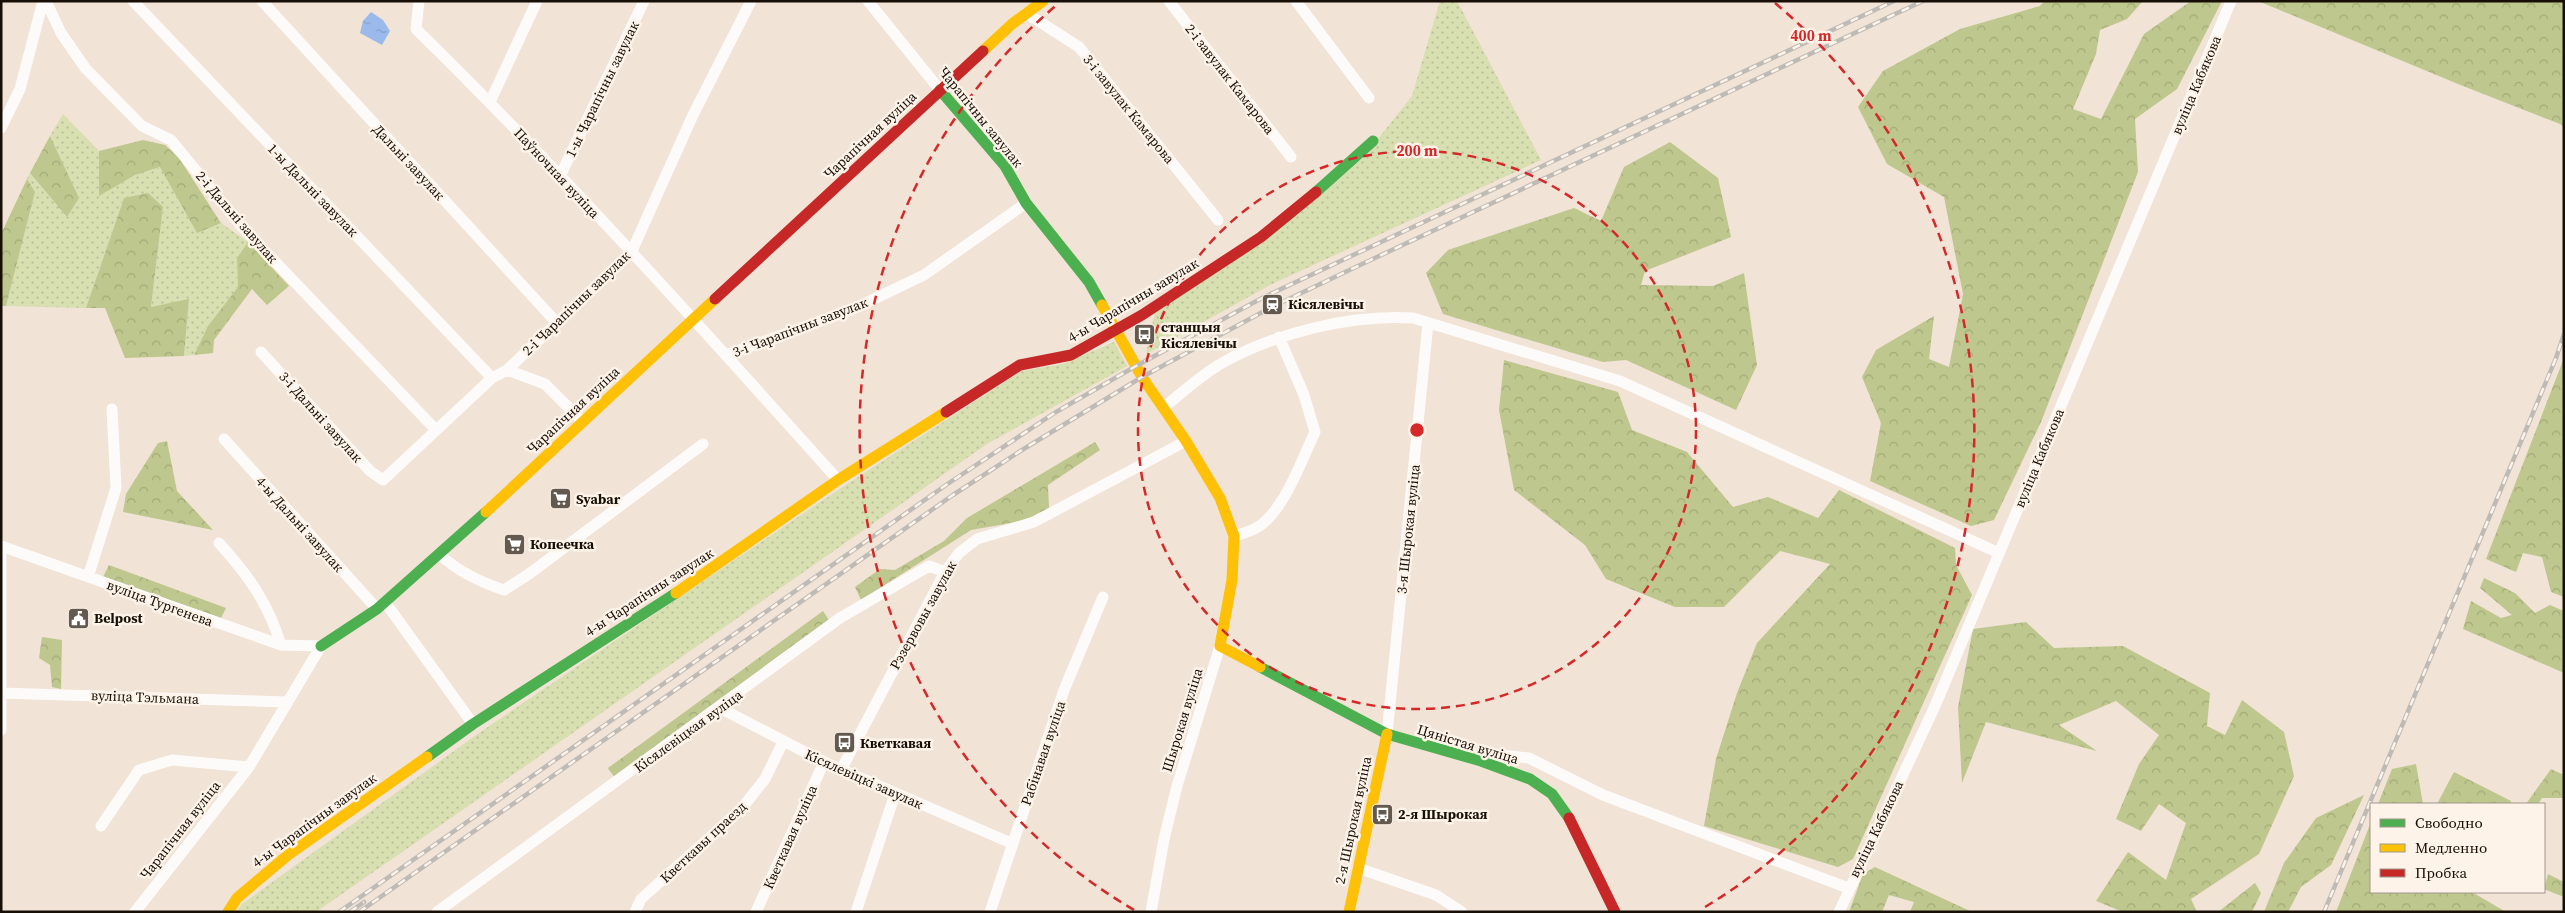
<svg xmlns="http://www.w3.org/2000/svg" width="2565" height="913" font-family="'Source Serif 4',serif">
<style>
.grass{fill:url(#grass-dots)}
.forest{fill:url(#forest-crowns)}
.water{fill:url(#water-ripples)}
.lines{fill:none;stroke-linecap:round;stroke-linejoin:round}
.street{stroke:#fdfbf9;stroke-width:11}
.fast{stroke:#4caf50;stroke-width:11}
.slow{stroke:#ffc107;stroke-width:11}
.jam{stroke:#c62828;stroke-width:11}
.rail-casing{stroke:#bebab6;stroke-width:4.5}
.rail{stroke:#fdf3e9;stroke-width:2.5;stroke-dasharray:8;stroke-linecap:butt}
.ring{fill:none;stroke:#d62828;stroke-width:2.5;stroke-dasharray:9 6}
.labels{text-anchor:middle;stroke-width:5;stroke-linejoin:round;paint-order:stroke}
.street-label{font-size:14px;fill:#170e06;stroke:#fdf3e9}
.poi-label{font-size:14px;font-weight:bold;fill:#170e06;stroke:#fdf3e9;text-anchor:start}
.centre{fill:#d62828;stroke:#fdf3e9;stroke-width:2.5}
.ring-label{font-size:15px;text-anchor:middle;font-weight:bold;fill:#d62828;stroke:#fdf3e9;stroke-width:5;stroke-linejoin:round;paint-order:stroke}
</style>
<defs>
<pattern id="grass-dots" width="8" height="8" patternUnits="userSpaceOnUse" patternTransform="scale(1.25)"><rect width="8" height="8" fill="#d8dfb1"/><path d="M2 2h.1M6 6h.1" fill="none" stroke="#b9be97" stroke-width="1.8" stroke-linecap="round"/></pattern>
<pattern id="forest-crowns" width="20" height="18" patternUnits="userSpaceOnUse" patternTransform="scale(1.25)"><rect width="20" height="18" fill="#bec78d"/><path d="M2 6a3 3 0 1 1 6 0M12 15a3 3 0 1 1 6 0" fill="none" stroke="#a3aa78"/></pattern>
<pattern id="water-ripples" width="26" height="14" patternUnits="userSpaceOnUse" patternTransform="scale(1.25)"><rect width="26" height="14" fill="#9abaeb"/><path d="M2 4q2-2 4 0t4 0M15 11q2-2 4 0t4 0" fill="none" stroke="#849fc8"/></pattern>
</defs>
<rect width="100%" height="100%" fill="#f1e3d5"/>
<path class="grass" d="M1440 1H1457L1541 160 1270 285 1146 354 1155 312 1363 158 1412 96Z
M63 114 99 151V195L135 175 161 167 197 232 221 223 248 242 237 258 238 287 208 326 194 355 184 356 189 300 151 307 163 207 124 198 86 308 6 306 35 192 27 179 30 173 66 216 78 198 50 136Z
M1114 342 1127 366 987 444 316 912H236L242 904 479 733 838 490 1022 371 1063 364Z"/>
<path class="forest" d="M2044 1H2143L2127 19 2100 30 2096 54 2073 109 2101 119 2144 34 2191 1H2222L2177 89 2135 119 2138 172 2041 422 1994 520 1971 526 1870 481 1881 423 1862 377 1876 350 1934 316 1929 359 1949 367 1963 294 1944 197 1887 164 1858 107 1883 71 1960 29 2040 6Z
M2258 1H2564V127L2560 124 2458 84Z
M50 136 79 198 67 217 30 173Z
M143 140 165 145 179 158 221 223 197 233 160 167 135 175 99 196V151Z
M1670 142 1718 178 1731 237 1645 271 1641 285 1713 286 1744 273 1757 365 1736 410 1626 360 1603 362 1443 314 1426 273 1448 250 1574 208 1601 221 1624 167Z
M27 179 35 192 6 306H1V234Z
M148 193 163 207 151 307 189 299 184 356 125 358 105 308H86L124 198Z
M248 242 289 286 267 305 252 289 214 340 213 353 194 355 208 326 238 287 237 258Z
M2564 358V597L2551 592 2542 557 2523 553 2516 572 2486 559Z
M1504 360 1618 392 1632 430 1687 452 1733 507 1768 497 1818 518 1839 490 1955 548 1956 565 1972 595 1853 859 1838 867 1704 826 1716 759 1737 693 1757 643 1830 564 1780 551 1724 607H1675L1606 579 1585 545 1514 490 1499 410Z
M167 441 177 491 213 530 123 512 126 494 158 443Z
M1095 442 1100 450 1048 485 1049 508 1023 521 971 530 861 600 855 587 880 569 895 570 944 541 967 518Z
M109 565 226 608 221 618 103 577Z
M2484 578 2515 593 2535 613 2550 605 2564 611V673L2463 629 2471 601 2501 618 2512 615 2480 588Z
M823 611 829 620 615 778 608 768Z
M2026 622 2054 648 2123 646 2210 693 2207 726 2225 735 2242 700 2284 732 2294 776 2259 854 2191 899 2197 912H2123L2096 901 2128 852 2166 880 2186 823 2159 804 2141 831 2116 819 2139 764 2159 735 2116 701 2059 725 2097 751 1986 722 1962 783 1958 707 1973 629Z
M42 637 62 640 61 689 52 687 50 665 39 658Z
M2416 764 2423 804H2378L2392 769Z
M2551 769 2564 775V798H2542L2538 804H2526Z
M2454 772 2511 801V804H2437Z
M2364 795 2331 865 2301 887 2288 912H2264L2284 863 2316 818Z
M2371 822V892H2472L2506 912H2336Z
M1875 867 1972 912H1910L1914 902 1889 895 1882 912H1849L1863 874Z
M2548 874 2564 882V897L2544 889Z
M2255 883 2261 893 2252 912H2218Z"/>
<path class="water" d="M371 12 383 20 390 31 382 45 360 33 363 21Z"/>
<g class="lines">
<path class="street" d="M46 1 61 33 86 69 142 126 171 140 243 228 436 430
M133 1 492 378
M262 1 556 322
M419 1 416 29C563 173 701 327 838 480
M868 1 940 90
M1169 1 1291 157
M1296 1 1369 98
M1026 13 1079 47 1218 220
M490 102 537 1
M1 128 20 89 43 1
M560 176 644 1
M261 352 370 471 383 480 492 378 507 370 631 253 693 115 751 1
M726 355 851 310 924 275 1026 203
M507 370 545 384 582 421
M1164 407C1182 393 1201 375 1222 363 1276 333 1351 314 1413 318L1620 381 1999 553
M224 439 377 609
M1234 536C1241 534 1249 532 1256 528 1283 514 1302 459 1315 432L1304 395 1279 337
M219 543C249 576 268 603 281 645
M1 546 281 645 321 646 249 767 135 912
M1 552V730
M440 555C459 572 480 582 504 590L529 574 703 444
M88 577 116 488 112 409
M385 602 473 724
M1 693 288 702
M720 708 824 762 1011 843
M1387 734 1428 323
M1481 761 1501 755 1529 758 1603 795 1848 888
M841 770 945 572 959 553 977 539 1034 522 1186 441
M101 826 139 770 172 760 249 767
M1358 868 1436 895 1462 912
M437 912 840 618 929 566 945 572
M635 912 641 899 742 808 765 779 783 742
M756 912 824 762
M856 912 895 794
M990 912 1064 690 1103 597
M1151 912 1164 839 1177 786 1220 646
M1839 912 1935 706 2231 1"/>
<path class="fast" d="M940 90 1005 166 1026 203 1089 282 1102 305
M1316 192 1373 141
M321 646 377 609 486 512
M1260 667 1387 734 1481 761 1530 779 1552 794 1569 818
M427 757 473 724 676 593"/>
<path class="slow" d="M983 51 1012 24 1043 1
M1102 305 1142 377 1186 441 1220 498 1234 536 1232 580 1220 646 1260 667
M486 512 715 299
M676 593 838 480 946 412
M228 912 237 898 288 855 427 757
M1349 912 1387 734"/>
<path class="jam" d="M715 299 983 51
M946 412 1020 365 1071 355 1142 315 1261 237 1316 192
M1569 818 1615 912"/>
<defs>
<path id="rail" d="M339 912 946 485 1056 412 1136 366 1264 297 1894 1
M350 912 364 902
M359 912 953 495 1022 450 1142 377 1270 308 1360 265 1923 1
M2324 912 2556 358 2564 334"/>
</defs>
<use href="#rail" class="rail-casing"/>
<use href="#rail" class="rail"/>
</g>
<g class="ring">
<circle cx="1417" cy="430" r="279"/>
<path d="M1134 910A557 557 0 0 1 1059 3M1775 3A557 557 0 0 1 1700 910"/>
</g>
<defs>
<symbol id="station-square" viewBox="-11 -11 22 22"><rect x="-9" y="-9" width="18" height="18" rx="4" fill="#63594e" stroke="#fdf3e9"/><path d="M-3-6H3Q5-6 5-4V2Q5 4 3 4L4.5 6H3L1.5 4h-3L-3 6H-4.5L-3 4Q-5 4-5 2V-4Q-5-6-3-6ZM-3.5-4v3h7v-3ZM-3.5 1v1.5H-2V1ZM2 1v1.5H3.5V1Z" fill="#fff"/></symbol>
<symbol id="bus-square" viewBox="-11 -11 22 22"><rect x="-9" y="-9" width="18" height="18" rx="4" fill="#63594e" stroke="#fdf3e9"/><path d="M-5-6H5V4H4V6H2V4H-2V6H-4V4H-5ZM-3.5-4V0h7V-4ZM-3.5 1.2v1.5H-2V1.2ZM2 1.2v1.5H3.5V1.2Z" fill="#fff"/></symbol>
<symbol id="supermarket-square" viewBox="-11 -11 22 22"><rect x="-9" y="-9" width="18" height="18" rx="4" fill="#63594e" stroke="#fdf3e9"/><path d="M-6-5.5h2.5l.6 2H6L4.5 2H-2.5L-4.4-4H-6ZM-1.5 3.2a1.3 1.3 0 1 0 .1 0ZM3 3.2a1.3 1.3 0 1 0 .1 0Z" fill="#fff"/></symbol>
<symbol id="civic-square" viewBox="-11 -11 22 22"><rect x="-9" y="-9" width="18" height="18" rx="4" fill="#63594e" stroke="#fdf3e9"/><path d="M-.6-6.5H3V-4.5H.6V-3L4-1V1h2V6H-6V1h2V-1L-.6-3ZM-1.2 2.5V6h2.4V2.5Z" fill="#fff"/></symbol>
</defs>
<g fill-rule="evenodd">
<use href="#station-square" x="1260" y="292" width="25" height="25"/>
<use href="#bus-square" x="1132" y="322" width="25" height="25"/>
<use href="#supermarket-square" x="548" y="486" width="25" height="25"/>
<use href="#supermarket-square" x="502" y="532" width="25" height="25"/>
<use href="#civic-square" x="66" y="606" width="25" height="25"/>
<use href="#bus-square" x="832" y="730" width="25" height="25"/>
<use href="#bus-square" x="1370" y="802" width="25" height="25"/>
</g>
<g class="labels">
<g class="street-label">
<text transform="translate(1230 79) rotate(52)" y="5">2-і завулак Камарова</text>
<text transform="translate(2196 85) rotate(-67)" y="5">вуліца Кабякова</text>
<text transform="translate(602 89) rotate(-64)" y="5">1-ы Чарапічны завулак</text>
<text transform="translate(1129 109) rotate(51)" y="5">3-і завулак Камарова</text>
<text transform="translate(981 117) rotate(51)" y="5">Чарапічны завулак</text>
<text transform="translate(870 135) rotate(-43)" y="5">Чарапічная вуліца</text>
<text transform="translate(409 162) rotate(47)" y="5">Дальні завулак</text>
<text transform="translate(557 173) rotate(47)" y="5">Паўночная вуліца</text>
<text transform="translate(313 190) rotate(46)" y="5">1-ы Дальні завулак</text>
<text transform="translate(237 217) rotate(49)" y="5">2-і Дальні завулак</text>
<text transform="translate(1133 300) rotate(-31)" y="5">4-ы Чарапічны завулак</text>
<text transform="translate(576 303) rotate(-44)" y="5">2-і Чарапічны завулак</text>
<text transform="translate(800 327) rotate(-21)" y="5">3-і Чарапічны завулак</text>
<text transform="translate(573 410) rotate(-43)" y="5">Чарапічная вуліца</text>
<text transform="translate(321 417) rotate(48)" y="5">3-і Дальні завулак</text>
<text transform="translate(2039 458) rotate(-67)" y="5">вуліца Кабякова</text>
<text transform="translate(300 524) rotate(48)" y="5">4-ы Дальні завулак</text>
<text transform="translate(1408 529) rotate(-84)" y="5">3-я Шырокая вуліца</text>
<text transform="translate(649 592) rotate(-33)" y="5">4-ы Чарапічны завулак</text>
<text transform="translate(160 603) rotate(20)" y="5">вуліца Тургенева</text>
<text transform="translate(923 615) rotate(-61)" y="5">Рэзервовы завулак</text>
<text transform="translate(145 697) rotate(2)" y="5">вуліца Тэльмана</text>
<text transform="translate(1182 720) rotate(-73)" y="5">Шырокая вуліца</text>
<text transform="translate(688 731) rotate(-36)" y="5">Кісялевіцкая вуліца</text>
<text transform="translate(1468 744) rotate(17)" y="5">Цяністая вуліца</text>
<text transform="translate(1043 753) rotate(-71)" y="5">Рабінавая вуліца</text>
<text transform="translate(864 779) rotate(24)" y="5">Кісялевіцкі завулак</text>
<text transform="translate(314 820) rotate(-36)" y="5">4-ы Чарапічны завулак</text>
<text transform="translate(1353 820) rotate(-78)" y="5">2-я Шырокая вуліца</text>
<text transform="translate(1876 829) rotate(-64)" y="5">вуліца Кабякова</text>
<text transform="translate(180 830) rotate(-52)" y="5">Чарапічная вуліца</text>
<text transform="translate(790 837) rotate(-66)" y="5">Кветкавая вуліца</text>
<text transform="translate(703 842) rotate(-43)" y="5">Кветкавы праезд</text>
</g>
<g class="poi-label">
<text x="1288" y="309">Кісялевічы</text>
<text x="1161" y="332">станцыя<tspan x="1161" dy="16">Кісялевічы</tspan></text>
<text x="576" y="504">Syabar</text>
<text x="530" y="549">Копеечка</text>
<text x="94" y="623">Belpost</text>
<text x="860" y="748">Кветкавая</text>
<text x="1398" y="819">2-я Шырокая</text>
</g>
</g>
<circle cx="1417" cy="430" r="8" class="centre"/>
<g class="ring-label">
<text x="1811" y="41">400 m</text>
<text x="1417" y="156">200 m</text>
</g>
<rect width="2565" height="913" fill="none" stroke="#170e06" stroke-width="5"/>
<rect x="2370" y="803" width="175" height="90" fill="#fdf3e9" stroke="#a1978e"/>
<rect x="2380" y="819" width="25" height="8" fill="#4caf50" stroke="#a1978e"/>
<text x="2415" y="828" font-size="15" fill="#170e06">Свободно</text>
<rect x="2380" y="844" width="25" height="8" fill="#ffc107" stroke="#a1978e"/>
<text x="2415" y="853" font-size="15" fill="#170e06">Медленно</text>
<rect x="2380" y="869" width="25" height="8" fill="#c62828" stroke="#a1978e"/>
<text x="2415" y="878" font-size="15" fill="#170e06">Пробка</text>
</svg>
